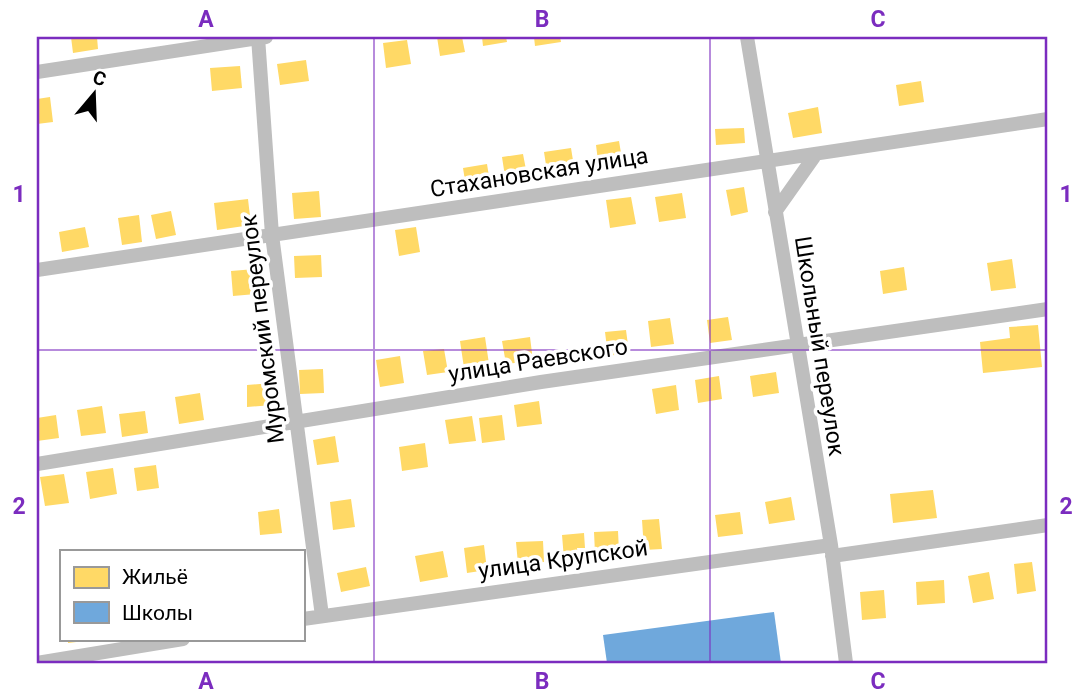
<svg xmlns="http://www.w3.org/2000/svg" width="1085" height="700" font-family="Roboto,sans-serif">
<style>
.homes{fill:#ffd966}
.schools{fill:#6fa8dc}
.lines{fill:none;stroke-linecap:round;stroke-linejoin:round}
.street{stroke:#bebebe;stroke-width:14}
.grid{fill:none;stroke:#7b2cbf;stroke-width:2;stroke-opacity:0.55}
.labels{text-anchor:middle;stroke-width:7;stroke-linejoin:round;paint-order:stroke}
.street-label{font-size:23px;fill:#000;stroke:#fff}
.neatline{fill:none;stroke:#7b2cbf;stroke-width:2.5}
.grid-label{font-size:23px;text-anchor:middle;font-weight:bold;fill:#7b2cbf}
</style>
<rect width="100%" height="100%" fill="#fff"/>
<path class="homes" d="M71 37H97L98 49 73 53Z
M437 37H462L465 52 440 56Z
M482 37H506L507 42 483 46Z
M534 37H560L561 42 535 46Z
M407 40 411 64 386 68 383 43Z
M306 60 309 81 280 85 277 64Z
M240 66 242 88 212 91 210 68Z
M921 81 924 102 899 106 896 85Z
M50 97 53 122 37 124V99Z
M818 107 822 133 793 138 788 113Z
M744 128 745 143 716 145 715 129Z
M619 141 623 165 599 169 596 145Z
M571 148 575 173 548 178 544 152Z
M523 154 528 180 506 183 502 157Z
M487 164 491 189 467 193 463 168Z
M744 187 748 212 731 216 726 190Z
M319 191 321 217 294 219 292 193Z
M682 193 686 218 659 222 655 197Z
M631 197 636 224 610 228 606 200Z
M248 199 251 225 217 230 214 203Z
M171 211 176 235 156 239 151 215Z
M139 215 142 242 122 245 118 218Z
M85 227 89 247 62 252 59 232Z
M416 227 420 252 399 256 395 230Z
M321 255 322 277 295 278 294 256Z
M1012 259 1016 288 991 291 987 263Z
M904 267 907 290 883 294 880 271Z
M255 269 257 294 233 296 231 271Z
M728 317 732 340 710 343 707 320Z
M670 318 674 344 651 347 648 321Z
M1038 325 1042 367 983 373 980 342 1010 338 1009 327Z
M626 330 629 353 608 356 605 332Z
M485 337 489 364 464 368 460 341Z
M530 337 533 361 506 364 502 341Z
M444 349 448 372 427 375 423 351Z
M400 356 404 383 380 387 376 360Z
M323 369 324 393 300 394 299 370Z
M776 372 779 393 753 397 750 376Z
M719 376 722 399 698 403 695 380Z
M272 383 273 405 247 407V385Z
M676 385 679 410 656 414 652 389Z
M200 393 204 420 179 424 175 397Z
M539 401 542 424 517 427 514 405Z
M102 406 106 433 81 436 77 410Z
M145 411 148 433 122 437 119 414Z
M56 415 59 438 37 441V418Z
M502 415 505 440 482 443 479 418Z
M472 416 476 441 449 444 445 420Z
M335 436 339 462 317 465 313 440Z
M425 443 428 467 402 471 399 447Z
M156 465 159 488 137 491 134 468Z
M113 468 117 494 90 499 86 472Z
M64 474 69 503 45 506 40 477Z
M933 490 937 518 893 523 890 494Z
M791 497 795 520 769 524 765 502Z
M351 499 355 527 333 530 330 502Z
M279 509 282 533 260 535 258 512Z
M740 512 743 534 718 537 715 515Z
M659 519 662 549 644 550 642 520Z
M618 531 619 552 595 553 594 532Z
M584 533 585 548H577L578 558 564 559 562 535Z
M543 541 544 562 518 564 516 542Z
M484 545 487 570 467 573 464 548Z
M443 551 448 577 420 582 415 556Z
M1032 562 1036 591 1017 594 1014 564Z
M366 567 370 586 341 592 337 573Z
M989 572 994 599 973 603 968 576Z
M944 580 945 603 917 605 916 582Z
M884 590 886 618 862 620 860 592Z
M68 639H93V640L68 643Z"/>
<path class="schools" d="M774 612 781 663H607L603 635Z"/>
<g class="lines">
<path class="street" d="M258 37 272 235 322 616
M747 37 831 545 846 663
M37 72 266 37
M775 212 816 154
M37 270 1048 119
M37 464 541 382 1048 309
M832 556 1048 525
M303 619 831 545
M37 663 183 639"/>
</g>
<path class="grid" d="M374 37V663M710 37V663M37 350H1048"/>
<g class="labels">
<g class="street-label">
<text transform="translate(539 172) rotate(-9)" y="8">Стахановская улица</text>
<text transform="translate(262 329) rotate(-97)" y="8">Муромский переулок</text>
<text transform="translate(820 346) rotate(81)" y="8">Школьный переулок</text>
<text transform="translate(538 360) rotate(-9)" y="8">улица Раевского</text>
<text transform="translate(563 559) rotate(-8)" y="8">улица Крупской</text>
</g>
</g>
<rect width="1085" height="700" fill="none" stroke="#ffffff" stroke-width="77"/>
<rect x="60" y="550" width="245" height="91" fill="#ffffff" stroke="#999999" stroke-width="2"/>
<rect x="74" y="567" width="35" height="21" fill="#ffd966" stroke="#999999" stroke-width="2"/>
<text x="122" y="584" font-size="21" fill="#000000">Жильё</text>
<rect x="74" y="602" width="35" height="21" fill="#6fa8dc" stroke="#999999" stroke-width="2"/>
<text x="122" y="620" font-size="21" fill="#000000">Школы</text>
<g transform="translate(94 94) rotate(19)" stroke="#ffffff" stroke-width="5" paint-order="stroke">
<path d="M0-5L12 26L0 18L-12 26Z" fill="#000000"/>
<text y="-10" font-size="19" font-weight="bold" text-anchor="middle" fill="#000000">С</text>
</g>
<rect x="38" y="38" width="1008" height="624" class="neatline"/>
<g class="grid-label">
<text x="206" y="27">A</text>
<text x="542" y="27">B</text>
<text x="878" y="27">C</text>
<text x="19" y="202">1</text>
<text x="1066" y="202">1</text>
<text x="19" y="514">2</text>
<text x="1066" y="514">2</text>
<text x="206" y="689">A</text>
<text x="542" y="689">B</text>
<text x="878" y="689">C</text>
</g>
</svg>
